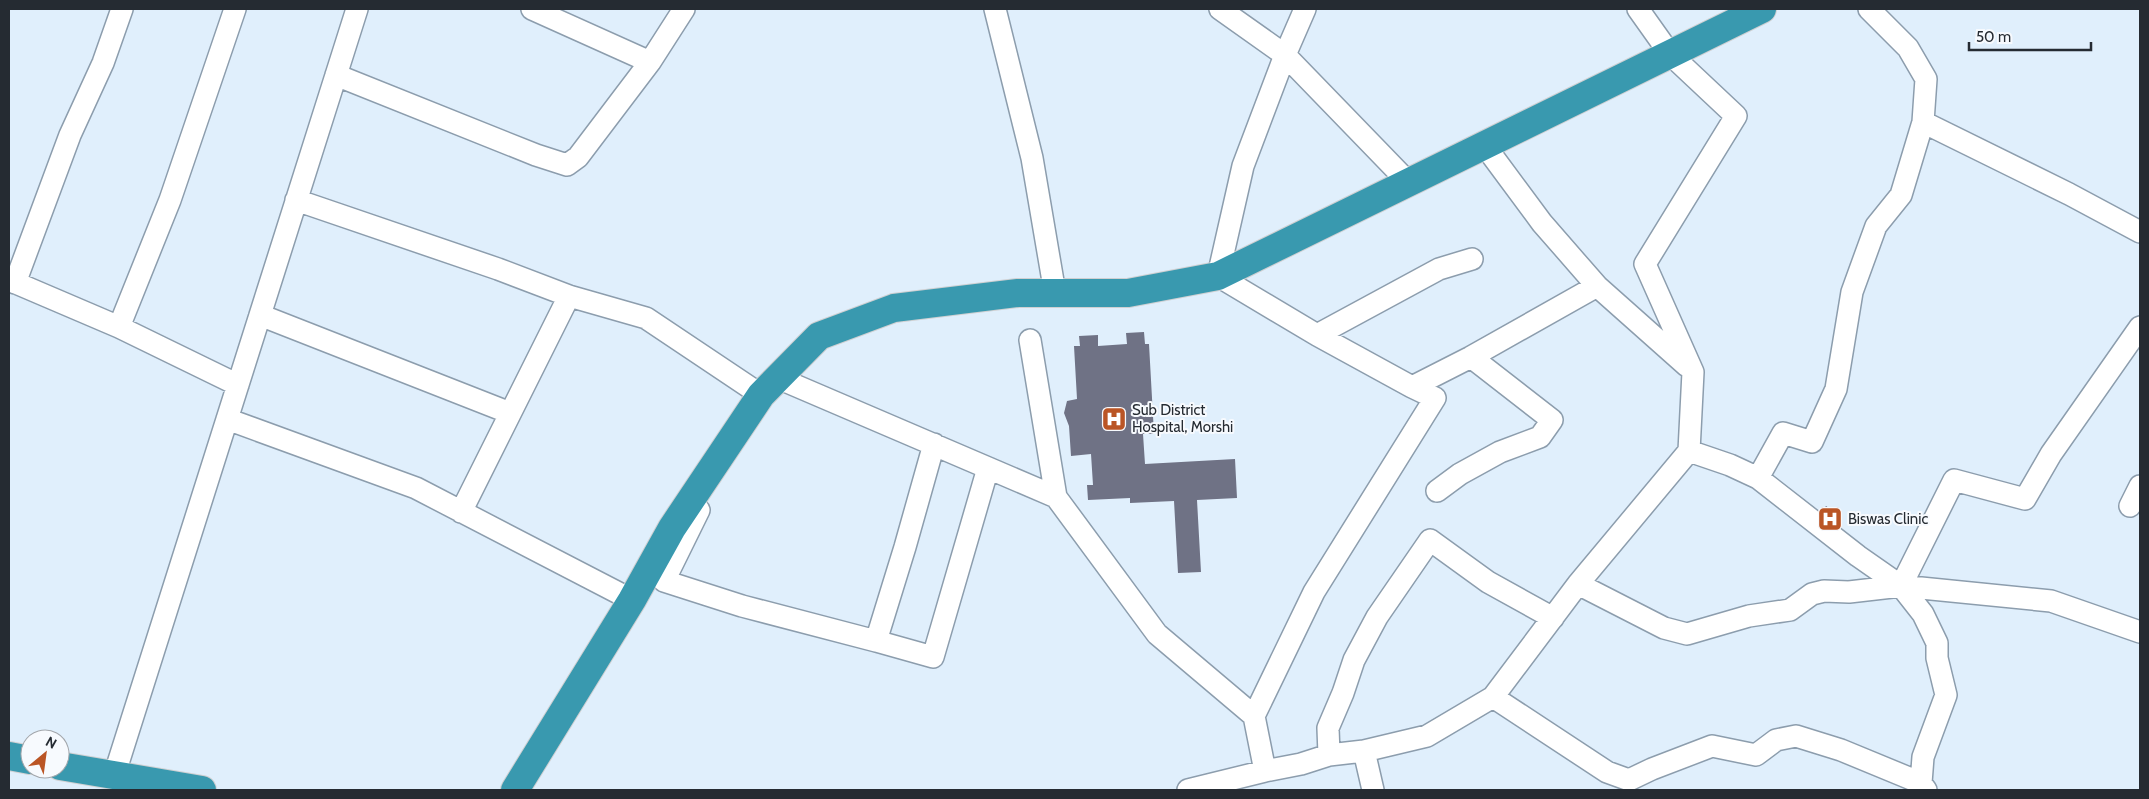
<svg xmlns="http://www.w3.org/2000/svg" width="2149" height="799" font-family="Cabin,sans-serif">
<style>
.building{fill:#6f7285}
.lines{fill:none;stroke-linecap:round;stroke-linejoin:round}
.minor-casing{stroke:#8c9dad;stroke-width:24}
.highway-casing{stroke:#cfd0d2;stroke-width:30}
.minor{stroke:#fff;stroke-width:21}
.highway{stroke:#3999af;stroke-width:28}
.labels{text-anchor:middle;stroke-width:4;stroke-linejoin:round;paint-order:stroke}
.poi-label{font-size:15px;fill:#252b32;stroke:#f7fafe;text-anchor:start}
</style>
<rect width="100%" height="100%" fill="#e0effc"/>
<path class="building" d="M1144 332 1145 344H1149L1154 434H1143L1145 464 1235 459 1237 498 1197 500 1201 572 1178 573 1174 501 1130 503V498L1088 500 1087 485H1093L1091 454 1071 456 1069 426 1064 413 1067 401 1077 399 1074 346H1080L1079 336 1098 335V346L1127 344 1126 333Z
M1826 506 1842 517 1838 524 1822 512Z"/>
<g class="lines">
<defs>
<path id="minor" d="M235 9 170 200 119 327 238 385
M532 9 650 62
M995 9 1032 158 1055 293
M1220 9 1285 55 1409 183
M1305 9 1285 55 1243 166 1218 276 1317 335
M1638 9 1670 54 1736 116 1645 264 1693 372 1689 451
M1869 9 1908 48 1926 79 1923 122
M336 75 536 155 567 165 578 157 650 62 684 9
M1485 146 1542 223 1597 286 1687 366
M296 200 498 269 569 296 646 318 761 395
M1472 259 1439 269 1317 335 1412 387 1471 357 1597 286
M9 280 119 327
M15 283 70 135 103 63 122 9
M260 315 510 413
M1030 340 1056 497 1157 634 1254 716 1265 771
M778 378 1056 497
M227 419 416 488 632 600
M934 444 905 547 876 641 933 657 988 468
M1758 478 1783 433 1812 442 1836 389 1852 292 1876 226 1901 195 1923 122 2069 194 2140 232
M1437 491 1460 474 1500 452 1540 437 1552 420 1471 357
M689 502 699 510 664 581 742 606 876 641
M2130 506 2140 486
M461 512 569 296
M1578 584 1664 628 1687 634 1749 616 1790 610 1812 594 1824 591 1849 592 1901 586
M1493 697 1607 772 1629 780 1652 769 1712 746 1756 755 1776 740 1796 736 1841 750 1921 783
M1254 716 1314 592 1435 398 1412 387
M1364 751 1373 790
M1329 755 1328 728 1343 693 1354 660 1377 617 1430 540 1488 582 1553 618
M114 776 357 9
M1188 790 1265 771 1301 764 1329 755 1364 751 1427 736 1493 697 1578 584 1689 451 1730 465 1758 478 1858 556 1901 586 2051 601 2140 632
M1926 790 1921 783 1923 757 1946 695 1937 658V643L1923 614 1901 586 1954 480 2025 499 2051 454 2140 327"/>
<path id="highway" d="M9 756 30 760
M60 766 202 790
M515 790 632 600 672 528 761 395 819 336 894 308 1018 293H1128L1218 276 1762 9"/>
</defs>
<use href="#minor" class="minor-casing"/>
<use href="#highway" class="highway-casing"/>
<use href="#minor" class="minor"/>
<use href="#highway" class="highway"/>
</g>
<defs>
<symbol id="hospital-square" viewBox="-11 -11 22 22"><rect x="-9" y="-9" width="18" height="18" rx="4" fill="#ba5525" stroke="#f7fafe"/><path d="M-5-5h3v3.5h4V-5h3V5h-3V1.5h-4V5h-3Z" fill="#fff"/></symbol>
</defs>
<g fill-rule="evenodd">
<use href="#hospital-square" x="1100" y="405" width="28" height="28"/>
<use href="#hospital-square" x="1816" y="505" width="28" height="28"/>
</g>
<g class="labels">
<g class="poi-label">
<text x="1132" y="415">Sub District<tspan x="1132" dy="17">Hospital, Morshi</tspan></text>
<text x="1848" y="524">Biswas Clinic</text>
</g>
</g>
<rect width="2149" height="799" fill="none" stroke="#252b32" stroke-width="20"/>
<g transform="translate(45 754) rotate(29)"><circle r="24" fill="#f7fafe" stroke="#a3a7ac"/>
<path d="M0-4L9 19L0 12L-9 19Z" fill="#ba5525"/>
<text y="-8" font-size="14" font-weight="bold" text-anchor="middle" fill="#252b32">N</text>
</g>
<path d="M1969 42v8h122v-8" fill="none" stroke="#252b32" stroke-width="2.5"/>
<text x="1976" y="42" font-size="15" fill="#252b32" stroke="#f7fafe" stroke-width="4" paint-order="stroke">50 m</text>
</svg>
